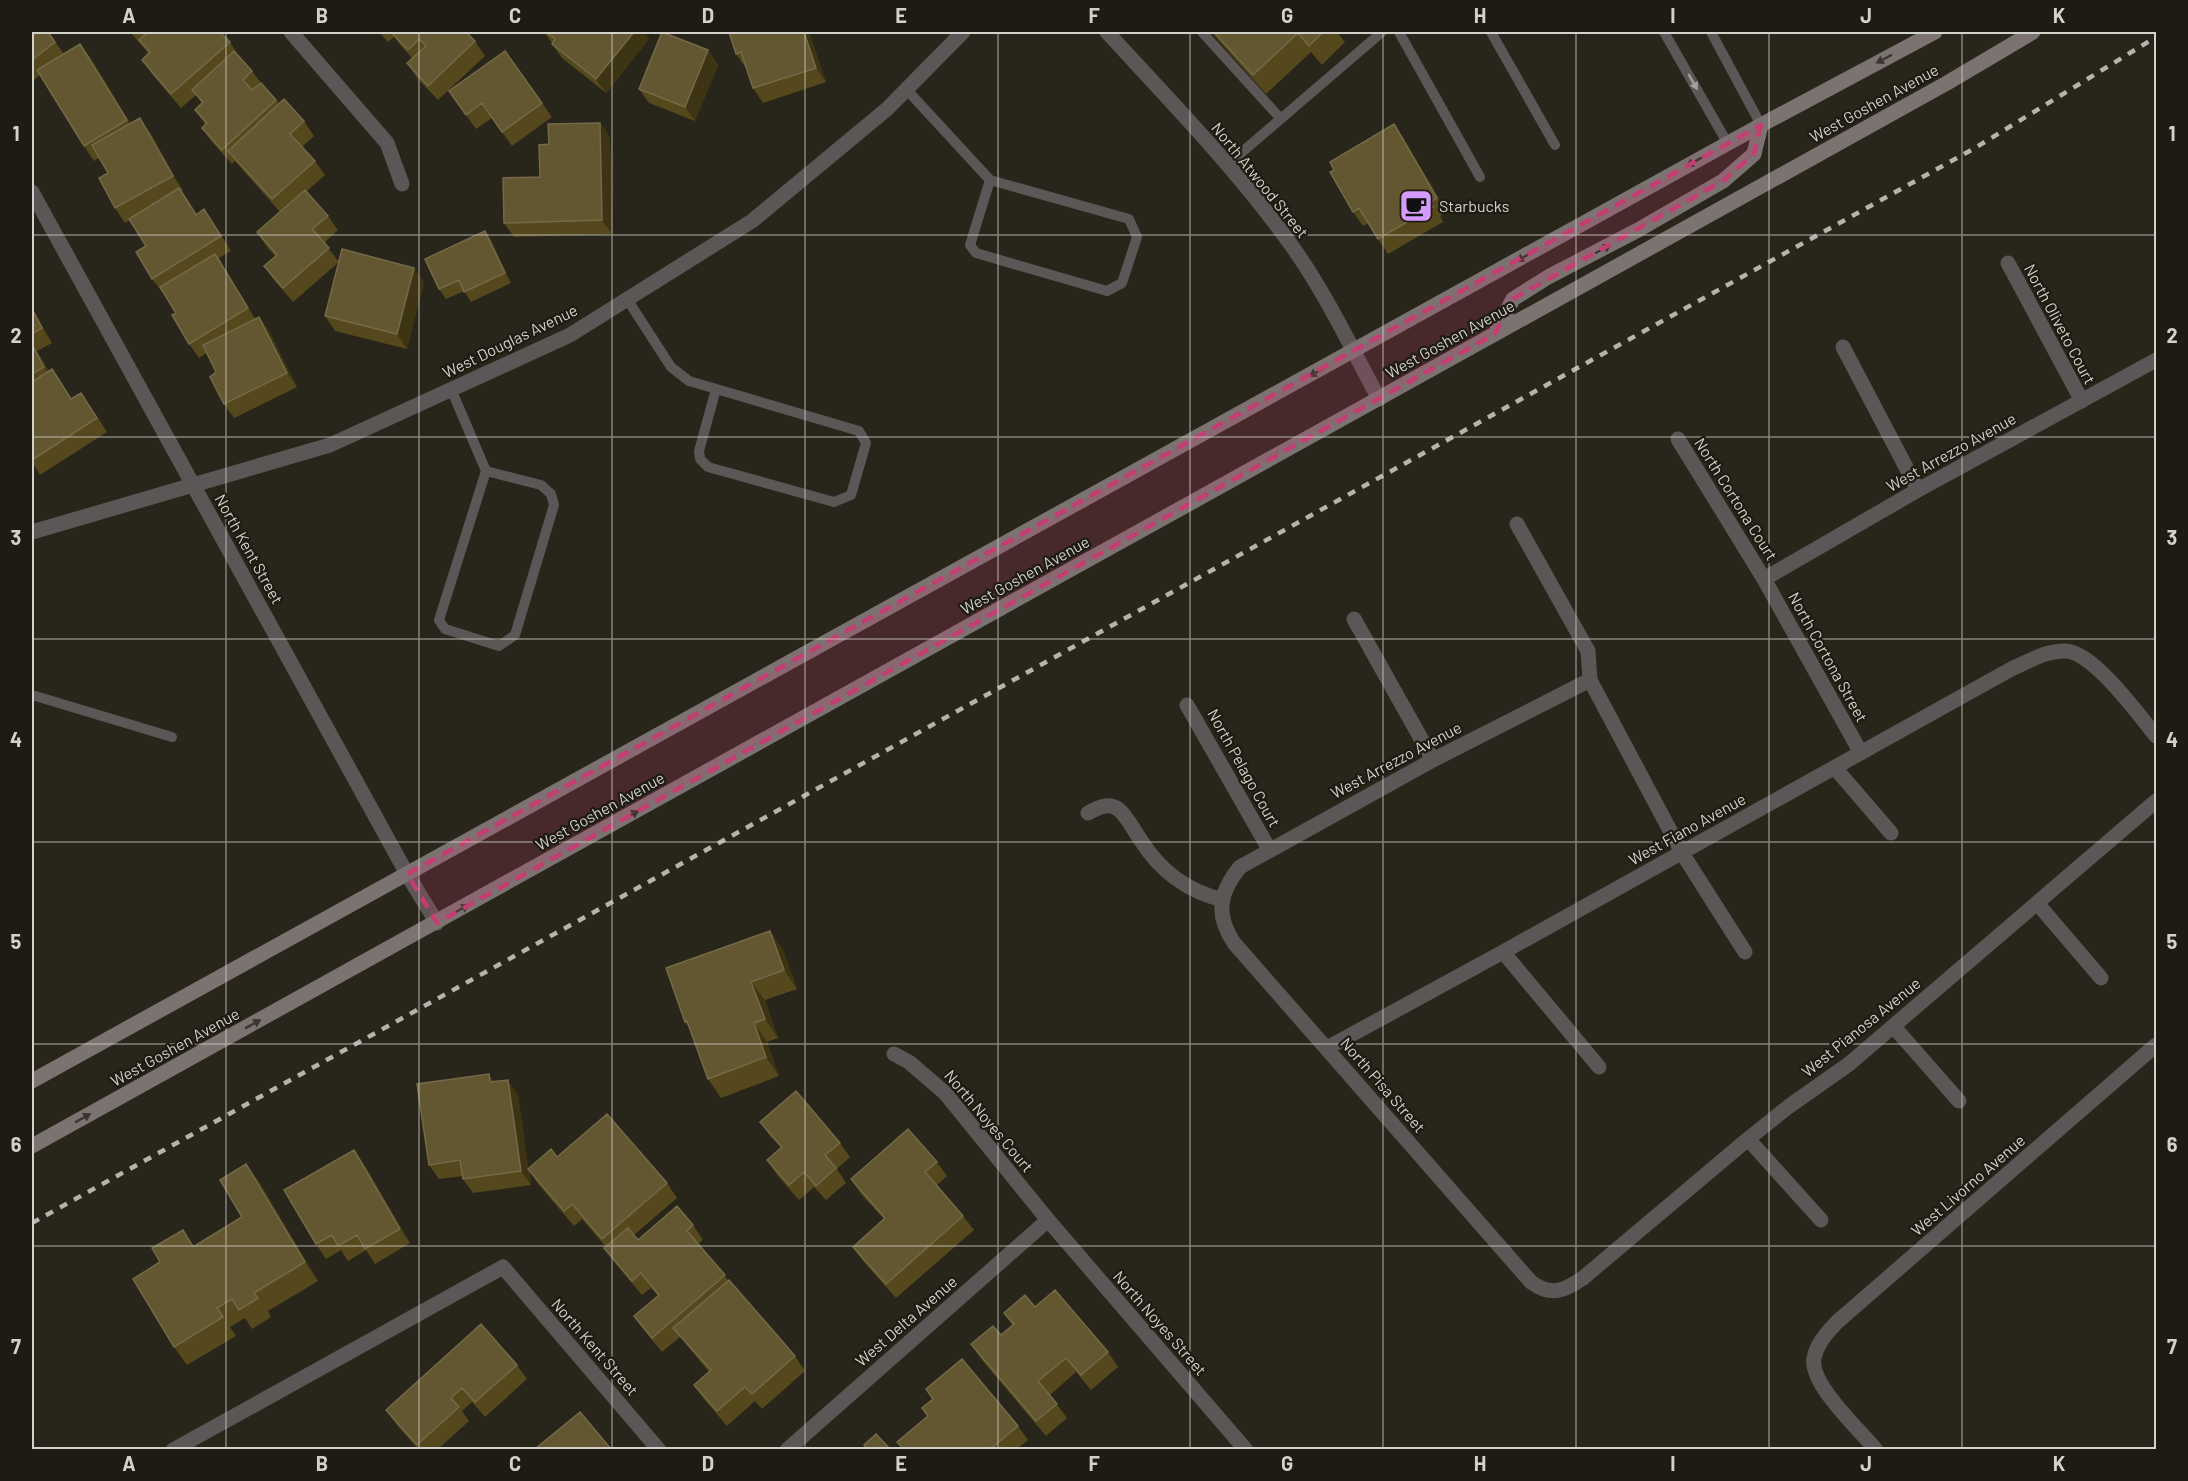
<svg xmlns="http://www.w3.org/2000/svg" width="2188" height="1481" font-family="Barlow,sans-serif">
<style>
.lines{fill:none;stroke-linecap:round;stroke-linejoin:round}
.lane{stroke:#5c5656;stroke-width:10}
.street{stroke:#5c5656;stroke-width:15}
.secondary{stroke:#7c7271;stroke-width:15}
.rail{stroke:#b5b3ac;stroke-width:4.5;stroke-dasharray:8 8;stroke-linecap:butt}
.wall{fill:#55481d}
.shaded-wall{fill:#3d3414}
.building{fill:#625730;stroke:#746a48;stroke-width:1.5}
.oneway{fill:#3a352e}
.oneway2{fill:#a3a09c}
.marked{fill:#c53d71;fill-opacity:0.2;stroke:#c53d71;stroke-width:4.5;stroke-dasharray:12 8;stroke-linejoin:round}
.grid{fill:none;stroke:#d3d1cb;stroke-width:1.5;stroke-opacity:0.55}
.labels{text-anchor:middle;stroke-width:4.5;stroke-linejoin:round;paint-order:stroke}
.street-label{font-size:16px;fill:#d3d1cb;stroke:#1e1b12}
.poi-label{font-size:16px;fill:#d3d1cb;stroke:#1e1b12;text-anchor:start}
.neatline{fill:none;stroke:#d3d1cb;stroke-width:2}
.grid-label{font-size:20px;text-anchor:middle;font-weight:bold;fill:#d3d1cb}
</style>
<rect width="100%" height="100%" fill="#28251b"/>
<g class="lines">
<path class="lane" d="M1202 32 1281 119
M1399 32 1480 177
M1491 32 1555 145
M1664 32 1728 144
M1711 32 1761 125
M907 90 990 180 970 245 976 253 1107 291 1122 283 1137 237 1129 219 990 180
M1227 165 1382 32
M627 299 671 367 689 381 859 431 866 443 851 495 834 502 708 467 700 459 699 451 716 389
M451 389 486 471 439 620 445 629 499 646 515 635 554 505 551 494 541 485 486 471
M32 695 172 737"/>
<path class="street" d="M291 32 387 143 402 184
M1107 32C1171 102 1239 171 1294 249 1327 296 1352 349 1379 399
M32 192 407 874 437 923
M2008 263 2082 401
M1843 347 1918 490
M1678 439 1764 579 1861 753
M1517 524 1588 651 1590 680 1682 853 1745 952
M32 532 330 445 570 335 752 221 887 109 963 32
M1764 579 1918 490 2156 360
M1354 619 1433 760
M1590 680 1433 760 1240 867C1219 893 1215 914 1234 943L1531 1282C1551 1297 1564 1291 1583 1278L1748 1139 1788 1107 1849 1064 2156 801
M1187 705 1269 849
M1835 768 1891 833
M1088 813C1097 808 1108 802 1118 809 1127 816 1133 829 1140 839 1160 871 1186 891 1223 900
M2037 903 2101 978
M1503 952 1599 1067
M1894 1027 1959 1101
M1327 1048 1503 952 2013 668C2030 661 2047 650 2066 651 2093 652 2139 715 2156 736
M894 1054 909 1062 945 1093 1048 1220 1246 1450
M1748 1139 1821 1220
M173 1450 503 1267 659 1450
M787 1450 1048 1220
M1876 1450C1860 1430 1809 1384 1814 1358 1817 1343 1827 1333 1837 1322L2156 1045"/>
<path class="secondary" d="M1495 334 1513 299 1548 277 1638 230 1723 181 1754 154 1761 125
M32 1081 1761 125 1935 32
M32 1146 1947 83 2033 32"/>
<path class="rail" d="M32 1223 1975 148 2156 37"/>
</g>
<path class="wall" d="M32 32H48L64 54 91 58 130 123 150 132 183 191H182L197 214 214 224 231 251 219 258 255 319 259 317 269 331 297 387 234 418 224 404 216 372 207 353 199 358 189 344 176 313 163 292V293L152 279 146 246 130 220 125 223 115 208 108 173 99 158 94 161 84 146 40 75 32 82Z
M130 32H220L230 42 239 57 252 71 261 83 279 103 304 121 314 136 302 147 315 161 325 175 306 192 328 216 338 230 324 243 339 262 414 268 424 282 407 349 335 331 325 316 339 262 293 302 274 280 264 266 275 256 267 247 257 232 280 212 235 161 232 164 212 142 202 128 205 124 195 110 202 104 196 95 181 108 152 74 142 60 149 54 143 47Z
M379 32H466L475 41 485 56 438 100 417 78 407 63 412 58 401 46 394 37 388 42Z
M544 32H644L649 39 606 93 562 58 552 44V43Z
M809 32 826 82 763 103 753 88 746 68 736 54Z
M1211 32H1337L1345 42 1322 65 1311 52 1266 94Z
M708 50 718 65 695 121 649 103 639 89Z
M505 51 552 117 512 146 492 118 476 129 449 91Z
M600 123 610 137 612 234 514 237 504 223 540 177 549 144Z
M1394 124 1404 139 1447 212 1440 216 1443 222 1388 254 1368 223 1363 226 1353 212Z
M485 231 491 240 511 283 471 302 464 291 446 299 439 289Z
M32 308 37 316 52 343 37 351 49 371 52 369 71 398 91 407 107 432 40 475 32 462Z
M770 931 783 950 797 989 765 1000 778 1038 767 1042 779 1076 721 1098 708 1079 689 1028 685 1022Z
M494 1082 518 1094 528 1169 557 1157 667 1183 677 1198 634 1235 638 1240 693 1225 703 1240 698 1244 728 1280 795 1356 805 1371 762 1409 755 1401 727 1426 704 1399 694 1385 709 1372 680 1337 662 1352 644 1330 634 1316 658 1296 651 1288 642 1295 615 1263 604 1248 606 1247 582 1219 574 1226 538 1184 529 1170 531 1185 473 1193 463 1179V1176L439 1179 429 1165Z
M760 1122 840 1143 850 1157 837 1169 846 1183 826 1200 814 1187 799 1200 777 1175 767 1160 781 1148 770 1136Z
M937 1162 947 1176 937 1185 963 1216 974 1230 896 1298 863 1261 853 1247 884 1219 861 1194 851 1179Z
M246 1164 260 1183 318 1281 268 1311 271 1317 252 1329 245 1318 230 1327 236 1336 187 1365 174 1347 160 1262 183 1230 194 1246 242 1217Z
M364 1164 410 1243 375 1264 366 1250 348 1261 341 1250 326 1259 316 1244Z
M1035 1307 1108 1352 1118 1367 1091 1390 1076 1372 1050 1395 1067 1418 1046 1436 981 1359 971 1344 1001 1335 1012 1325 1004 1313Z
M517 1365 527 1379 485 1417 472 1402 462 1411 469 1421 438 1449H418L396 1424 386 1410Z
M926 1389 1018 1426 1028 1440 1017 1449H902L897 1442 927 1416 922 1408 933 1399Z"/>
<path class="shaded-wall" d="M634 32H644L649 39 606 93 596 79Z
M804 32H809L826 82 816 68Z
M80 44 91 58 137 134 127 120Z
M708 50 718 65 695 121 685 107Z
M140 118 150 132 183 191 173 176Z
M600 123 610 137 612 234 602 220Z
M1394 124 1404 139 1447 212 1437 198Z
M179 188 189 202 206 229 196 215Z
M485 231 491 240 511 283 505 273Z
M215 254 225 268 258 323 248 308Z
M414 268 424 282 407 349 397 334Z
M32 308 37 316 52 343 42 328Z
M259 317 269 331 297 387 287 373Z
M32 343 37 351 54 381 44 367Z
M770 931 783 950 797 989 784 970Z
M751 982 765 1000 778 1038 765 1019Z
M754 1023 767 1042 779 1076 766 1057Z
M489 1074 499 1088 490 1082Z
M508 1080 518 1094 531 1185 521 1171Z
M354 1150 364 1164 410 1243 400 1229Z
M246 1164 260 1183 318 1281 305 1262Z"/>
<path class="building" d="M32 32H48L55 42 32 60Z
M148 32H220L230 42 171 94 142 60 150 52 139 40Z
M391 32H466L475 41 428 86 407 63 426 46 419 39 408 50Z
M546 32H634L596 79 552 44 555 39Z
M662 32 708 50 685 107 639 89Z
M729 32H804L816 68 753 88 741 52 736 54Z
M1214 32H1323L1309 46 1298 33 1253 75Z
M80 44 127 120 84 146 37 70Z
M234 51 252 71 243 80 252 90 261 83 276 100 222 150 202 128 207 123 195 110 203 102 192 90Z
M505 51 542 103 502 132 482 103 466 115 449 91Z
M284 99 304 121 290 134 315 161 272 199 228 151Z
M140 118 173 176 115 208 99 178 108 173 92 145Z
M600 123 602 220 504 223 503 178 540 177 539 145 549 144 548 124Z
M1394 124 1437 198 1430 202 1433 207 1378 239 1359 208 1353 212 1330 172 1334 170 1330 162Z
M179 188 196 215 204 209 221 236 152 279 136 252 146 246 129 219Z
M305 190 328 216 312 229 329 248 283 288 264 266 277 255 257 232Z
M485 231 505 273 464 292 459 280 439 289 425 259Z
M342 249 414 268 397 334 325 316Z
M215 254 248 308 189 344 172 315 176 313 160 287Z
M32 309 42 328 32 334Z
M259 317 287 373 224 404 210 377 216 372 203 345Z
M32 344 44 367 32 374Z
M52 369 71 399 81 393 97 418 32 460V382Z
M770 931 784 970 751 982 765 1019 754 1023 766 1057 708 1079 687 1021 685 1022 666 968Z
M489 1074 490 1082 508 1080 521 1171 463 1179 460 1160 429 1165 417 1084Z
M796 1091 840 1143 825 1155 836 1168 816 1186 804 1172 789 1185 767 1160 782 1147 760 1122Z
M607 1114 667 1183 602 1239 572 1204 564 1211 528 1169 551 1149 557 1157Z
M908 1129 937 1162 925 1172 963 1216 886 1284 853 1247 885 1218 851 1179Z
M354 1150 400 1229 365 1249 357 1235 338 1246 332 1235 316 1244 284 1190Z
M246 1164 305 1262 254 1293 258 1298 239 1310 232 1299 217 1308 223 1317 174 1347 133 1279 160 1262 152 1248 183 1230 193 1247 242 1217 220 1180Z
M677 1206 693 1225 687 1231 725 1275 652 1338 634 1316 659 1295 641 1273 632 1281 604 1248 628 1228 638 1240Z
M729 1280 795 1356 752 1394 745 1387 717 1411 694 1385 711 1370 673 1328Z
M1055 1290 1108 1352 1081 1375 1066 1358 1038 1381 1057 1404 1036 1421 971 1344 993 1326 1001 1335 1014 1324 1004 1313 1025 1295 1035 1307Z
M481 1324 517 1365 475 1402 462 1388 451 1398 459 1407 417 1445 386 1410Z
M962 1359 1018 1426 990 1449H904L897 1442 928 1416 922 1408 933 1399 926 1389Z
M580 1412 611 1449H535Z
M876 1434 890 1449H862L865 1447 864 1445Z"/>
<defs><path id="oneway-solid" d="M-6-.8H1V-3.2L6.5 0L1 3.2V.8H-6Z" transform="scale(1.5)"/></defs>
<g class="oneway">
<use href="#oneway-solid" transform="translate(1884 59) rotate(152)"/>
<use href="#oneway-solid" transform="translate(1694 162) rotate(151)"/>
<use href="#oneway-solid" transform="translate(1603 249) rotate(-28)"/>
<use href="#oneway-solid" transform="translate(1524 257) rotate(151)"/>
<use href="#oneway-solid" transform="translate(1317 372) rotate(151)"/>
<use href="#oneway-solid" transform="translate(631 815) rotate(-29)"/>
<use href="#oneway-solid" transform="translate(461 909) rotate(-29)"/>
<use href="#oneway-solid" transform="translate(253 1024) rotate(-29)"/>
<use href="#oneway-solid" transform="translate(83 1118) rotate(-29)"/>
</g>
<use class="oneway2" href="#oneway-solid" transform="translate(1693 82) rotate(60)"/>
<path class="marked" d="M1761 125 1754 154 1723 181 1513 299 1495 334 437 923 407 874Z"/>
<path class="grid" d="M226 32V1450M419 32V1450M612 32V1450M805 32V1450M998 32V1450M1190 32V1450M1383 32V1450M1576 32V1450M1769 32V1450M1962 32V1450M32 235H2156M32 437H2156M32 639H2156M32 842H2156M32 1044H2156M32 1246H2156"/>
<defs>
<symbol id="cafe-square" viewBox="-11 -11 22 22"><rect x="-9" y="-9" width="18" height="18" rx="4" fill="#d59bfb" stroke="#1e1b12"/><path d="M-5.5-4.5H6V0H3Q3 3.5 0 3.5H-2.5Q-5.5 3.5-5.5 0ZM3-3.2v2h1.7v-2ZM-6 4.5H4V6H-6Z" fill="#111"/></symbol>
</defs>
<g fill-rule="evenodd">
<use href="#cafe-square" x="1397" y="187" width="38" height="38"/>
</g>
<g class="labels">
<g class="street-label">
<text transform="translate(1874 103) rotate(-29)" y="6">West Goshen Avenue</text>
<text transform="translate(1260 180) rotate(51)" y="6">North Atwood Street</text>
<text transform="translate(2060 324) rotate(62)" y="6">North Oliveto Court</text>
<text transform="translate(1450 339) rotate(-29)" y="6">West Goshen Avenue</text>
<text transform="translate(510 341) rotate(-26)" y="6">West Douglas Avenue</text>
<text transform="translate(1951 452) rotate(-29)" y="6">West Arrezzo Avenue</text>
<text transform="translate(1736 499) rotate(58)" y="6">North Cortona Court</text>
<text transform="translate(249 549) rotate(61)" y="6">North Kent Street</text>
<text transform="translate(1025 575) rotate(-29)" y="6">West Goshen Avenue</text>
<text transform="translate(1828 657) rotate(61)" y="6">North Cortona Street</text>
<text transform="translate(1396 760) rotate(-28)" y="6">West Arrezzo Avenue</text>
<text transform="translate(1244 768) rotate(61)" y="6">North Pelago Court</text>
<text transform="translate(600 811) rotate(-29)" y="6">West Goshen Avenue</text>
<text transform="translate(1687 829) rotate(-29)" y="6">West Fiano Avenue</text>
<text transform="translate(1861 1027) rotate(-39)" y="6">West Pianosa Avenue</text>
<text transform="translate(175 1047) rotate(-29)" y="6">West Goshen Avenue</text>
<text transform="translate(1383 1085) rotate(49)" y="6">North Pisa Street</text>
<text transform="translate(989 1121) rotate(50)" y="6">North Noyes Court</text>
<text transform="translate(1968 1185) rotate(-41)" y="6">West Livorno Avenue</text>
<text transform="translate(906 1321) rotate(-41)" y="6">West Delta Avenue</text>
<text transform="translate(1160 1323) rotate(49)" y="6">North Noyes Street</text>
<text transform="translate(595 1347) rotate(49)" y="6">North Kent Street</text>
</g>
<g class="poi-label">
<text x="1439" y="212">Starbucks</text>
</g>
</g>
<rect width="2188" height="1481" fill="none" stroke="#1e1b12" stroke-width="66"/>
<rect x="33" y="33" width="2122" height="1415" class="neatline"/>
<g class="grid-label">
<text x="129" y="23">A</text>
<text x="322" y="23">B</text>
<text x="515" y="23">C</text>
<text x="708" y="23">D</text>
<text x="901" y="23">E</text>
<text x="1094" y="23">F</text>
<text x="1287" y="23">G</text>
<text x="1480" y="23">H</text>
<text x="1673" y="23">I</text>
<text x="1866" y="23">J</text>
<text x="2059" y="23">K</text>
<text x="16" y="141">1</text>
<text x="2172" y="141">1</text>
<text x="16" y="343">2</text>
<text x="2172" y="343">2</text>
<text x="16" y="545">3</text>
<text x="2172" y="545">3</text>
<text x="16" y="747">4</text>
<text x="2172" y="747">4</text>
<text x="16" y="949">5</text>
<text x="2172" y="949">5</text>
<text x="16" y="1152">6</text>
<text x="2172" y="1152">6</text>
<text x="16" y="1354">7</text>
<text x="2172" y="1354">7</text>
<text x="129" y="1471">A</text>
<text x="322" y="1471">B</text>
<text x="515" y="1471">C</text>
<text x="708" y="1471">D</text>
<text x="901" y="1471">E</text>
<text x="1094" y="1471">F</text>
<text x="1287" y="1471">G</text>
<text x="1480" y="1471">H</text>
<text x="1673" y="1471">I</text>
<text x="1866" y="1471">J</text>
<text x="2059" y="1471">K</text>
</g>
</svg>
